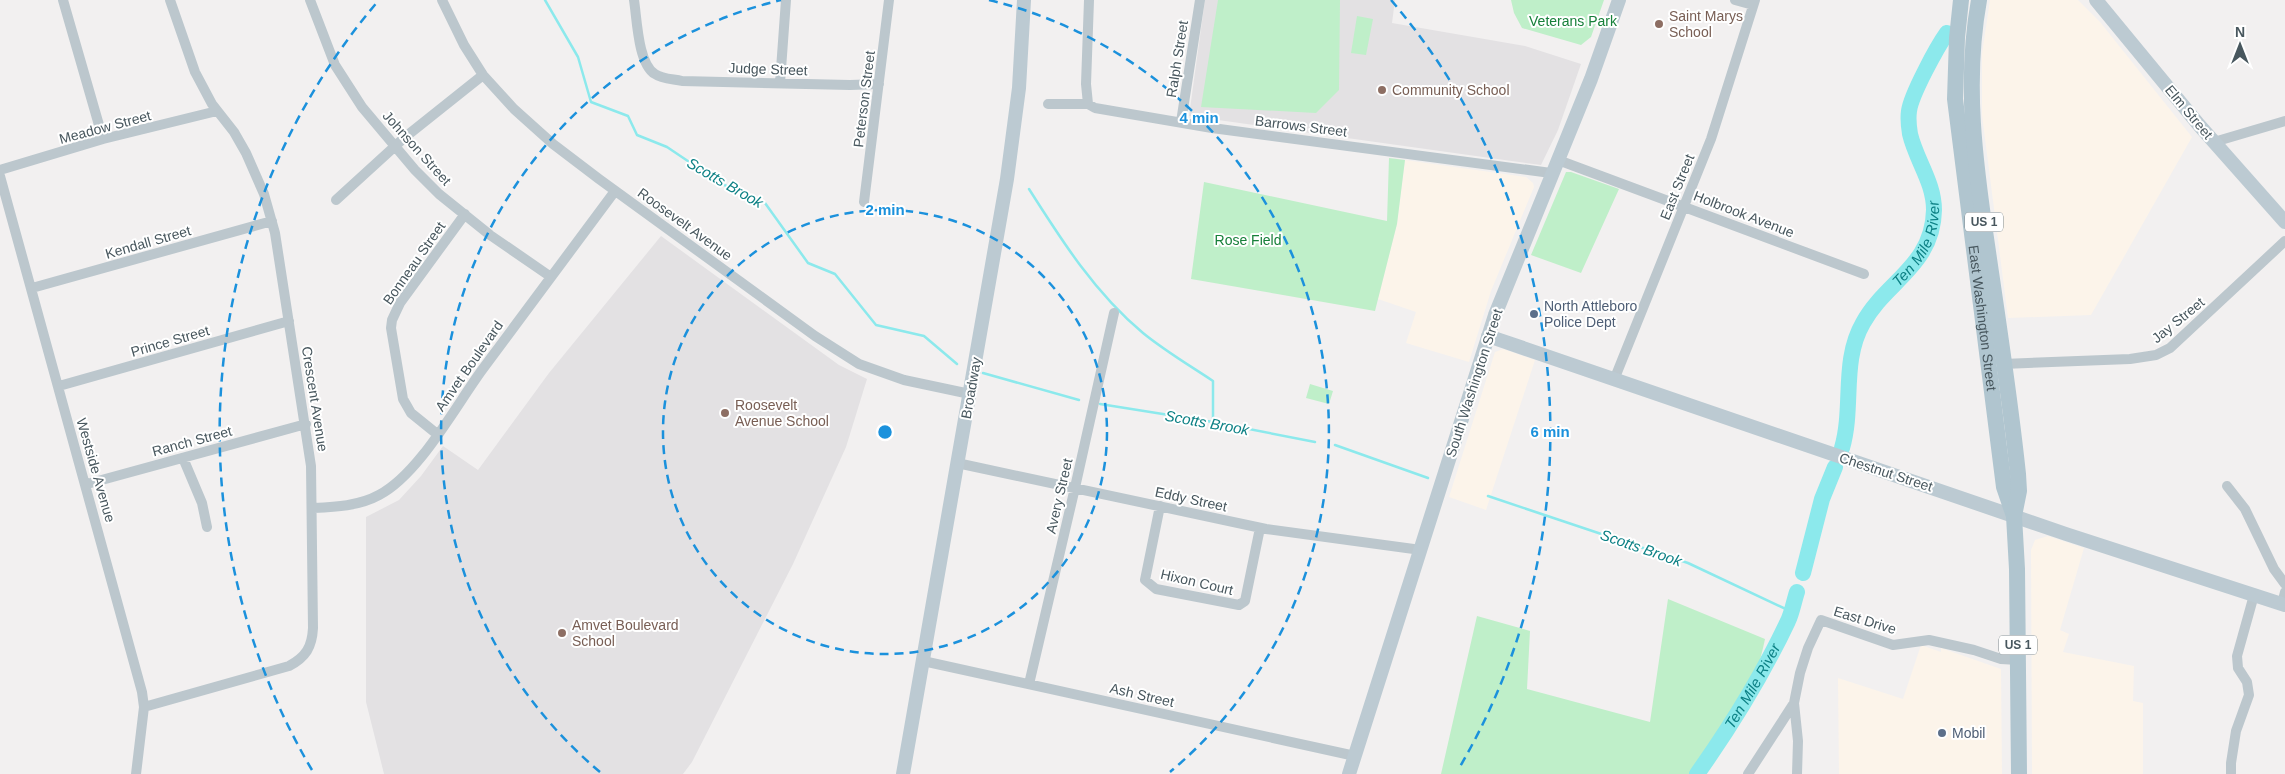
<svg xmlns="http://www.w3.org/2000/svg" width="2285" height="774" font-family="Arial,sans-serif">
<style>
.commercial{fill:#fcf4ea}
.education{fill:#e3e1e3}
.green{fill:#bfefc9}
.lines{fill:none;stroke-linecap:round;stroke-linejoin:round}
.stream{stroke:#8ce9ec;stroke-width:2.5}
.river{stroke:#8ce9ec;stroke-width:16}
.street{stroke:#bcc7cd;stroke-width:10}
.secondary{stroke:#bccad2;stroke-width:14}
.primary{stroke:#b0c5cf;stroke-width:16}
.ring{fill:none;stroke:#1b91dc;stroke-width:2.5;stroke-dasharray:9 6}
.education-dot{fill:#8d6e63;stroke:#fff;stroke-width:2}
.service-dot{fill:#5c6f8a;stroke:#fff;stroke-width:2}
.labels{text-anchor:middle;stroke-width:4;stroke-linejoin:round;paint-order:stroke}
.shield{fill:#fff;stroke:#7f898e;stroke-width:1}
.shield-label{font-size:12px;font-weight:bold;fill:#48575e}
.education-label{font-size:14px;fill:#785e54;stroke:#fff;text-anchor:start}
.park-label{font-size:14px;fill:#17803a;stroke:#fff}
.street-label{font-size:14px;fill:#48575e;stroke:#fff}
.service-label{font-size:14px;fill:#4e5e75;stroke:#fff;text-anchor:start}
.water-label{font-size:15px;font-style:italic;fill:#0d8185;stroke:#fff}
.centre{fill:#1b91dc;stroke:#fff;stroke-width:2.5}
.ring-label{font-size:15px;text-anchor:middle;font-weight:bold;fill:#1b91dc;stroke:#fff;stroke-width:4;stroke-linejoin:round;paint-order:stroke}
</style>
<rect width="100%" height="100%" fill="#f2f0f0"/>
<path class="commercial" d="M1990 0H2078L2100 22 2192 137 2091 315 2008 318 1982 115V54Z
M1405 160 1526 177 1533 183 1534 187 1491 291 1469 362 1406 343 1416 312 1378 299 1397 224Z
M1503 349 1535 360 1486 510 1449 497 1495 352Z
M2048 536 2084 548 2060 630 2069 634 2063 652 2134 666 2133 701 2143 703V774H2032L2031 550 2035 540Z
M1921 645 1941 652V648L2001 669 2002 774H1839L1838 678 1903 699Z"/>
<path class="education" d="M1205 0H1395L1392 23 1525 46 1581 64 1558 130 1541 165 1189 116Z
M661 236 839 365 867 379 846 447 793 564 692 762 683 774H384L366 702V517L399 500 421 476 443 446 478 470 549 373Z"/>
<path class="green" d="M1218 0H1340L1339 90 1316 113 1201 107Z
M1511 0H1604L1591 37 1581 45 1522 28 1514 13Z
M1357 16 1373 19 1366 55 1351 53Z
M1389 158 1405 160 1397 224 1375 311 1191 279 1204 182 1387 221Z
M1566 172H1571L1619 189 1581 273 1531 255Z
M1310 384 1333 391 1329 404 1306 398Z
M1668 599 1765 639C1755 689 1732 731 1705 774H1441L1477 616 1530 631 1527 689 1650 722Z"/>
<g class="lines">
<path class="stream" d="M545 0 578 57 591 102 628 116 637 135 667 147 722 184 765 203 808 263 835 274 876 325 924 336 957 364
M1029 189C1062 241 1095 293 1143 333 1165 351 1189 365 1213 381V422
M983 373 1079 400
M1100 404 1213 422 1315 442
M1335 445 1428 478
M1488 496 1688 563 1790 611"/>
<g class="river">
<path id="s1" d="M1842 448C1854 407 1841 361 1863 323 1885 282 1933 266 1934 210 1934 182 1916 160 1910 134 1909 128 1908 118 1909 111 1911 95 1937 47 1947 33"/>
<path d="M1803 573 1822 499 1835 467"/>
<path id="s2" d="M1697 774C1731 726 1763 674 1788 621 1792 613 1794 601 1797 592"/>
</g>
<path class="street" d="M63 0 103 139
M310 0 335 65 362 107 415 170 439 194 490 235 551 277
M442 0 464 45 483 75 514 109 553 144 599 179 815 336 859 364 904 380 970 394
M634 0C637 19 638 64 655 74 662 79 674 79 682 81L850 85 879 84
M1735 0 1753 5
M780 83 786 0
M1048 104H1088L1095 108 1212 128 1551 173
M1088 104 1086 84 1089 0
M1181 122 1200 0
M2214 142 2285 121
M1558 160 1864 274
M0 170 103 139 217 111
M0 176 142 692 144 707 136 774
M336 200 404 138 483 75
M864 202 889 0
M32 288 272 221
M2003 364 2130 359 2156 355 2170 348 2285 241
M1614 380 1711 139 1755 0
M59 386 289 321
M437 434 411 413 403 399 391 328 392 320 400 303 465 214
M183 458 202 503 207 527
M957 463 1266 529 1421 550
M87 484 306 424
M2227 486 2245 509 2274 569 2285 584
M1160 506 1145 580 1156 589 1239 605 1245 601 1260 528
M313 508C335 507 359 506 379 495 419 474 455 407 482 370 526 310 571 251 615 191
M2282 604 2285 592
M923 661 1355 756
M1029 684 1074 492 1114 313
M144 707 289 666C306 657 312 647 313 628L311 466 275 233 264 194 246 153 234 132 212 104 195 72 170 0
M1748 774 1794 703
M1797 774 1798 741 1794 703 1800 673 1808 648 1821 620 1893 645 1929 640 1974 650 2001 659 2018 660
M2231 774V763L2236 731 2249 695 2247 682 2238 668 2237 656 2254 595"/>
<path class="secondary" d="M2096 0 2199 125 2285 222
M1488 336 2066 534 2285 605
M903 774 1007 179 1019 88 1024 0
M1349 774 1495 315 1591 79 1619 0"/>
<g class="primary">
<path id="s3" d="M1961 0 1957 38 1955 99 2004 487 2014 516"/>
<path d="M1979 0C1964 82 1975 163 1987 245 1998 321 2010 397 2018 474L2019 491 2014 516 2017 569 2019 774"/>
</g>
</g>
<g class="ring">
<circle cx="885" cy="432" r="222"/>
<path d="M600 772A444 444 0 0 1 781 0M989 0A444 444 0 0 1 1170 772"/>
<path d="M312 770A665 665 0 0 1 379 0M1391 0A665 665 0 0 1 1458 770"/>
</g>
<g class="education-dot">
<circle cx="1659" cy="24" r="5"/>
<circle cx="1382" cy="90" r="5"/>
<circle cx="725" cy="413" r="5"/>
<circle cx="562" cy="633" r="5"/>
</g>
<g class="service-dot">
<circle cx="1534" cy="314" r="5"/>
<circle cx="1942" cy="733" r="5"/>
</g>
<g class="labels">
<g class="shield">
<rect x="1965" y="212.5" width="38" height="19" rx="4"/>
<rect x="1999" y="635.5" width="38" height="19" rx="4"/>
</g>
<g class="shield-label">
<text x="1984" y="226">US 1</text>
<text x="2018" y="649">US 1</text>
</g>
<g class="education-label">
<text x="1669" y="21">Saint Marys<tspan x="1669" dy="16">School</tspan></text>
<text x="1392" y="95">Community School</text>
<text x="735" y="410">Roosevelt<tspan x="735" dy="16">Avenue School</tspan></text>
<text x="572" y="630">Amvet Boulevard<tspan x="572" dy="16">School</tspan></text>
</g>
<g class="park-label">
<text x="1573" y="26">Veterans Park</text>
<text x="1248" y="245">Rose Field</text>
</g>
<g class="street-label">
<text transform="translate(1177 59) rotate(-81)" y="5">Ralph Street</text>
<text transform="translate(768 69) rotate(2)" y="5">Judge Street</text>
<text transform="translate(864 99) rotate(-83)" y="5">Peterson Street</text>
<text transform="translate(2189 112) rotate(50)" y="5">Elm Street</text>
<text transform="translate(1301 126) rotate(7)" y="5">Barrows Street</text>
<text transform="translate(105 127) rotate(-15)" y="5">Meadow Street</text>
<text transform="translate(417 148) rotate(48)" y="5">Johnson Street</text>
<text transform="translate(1677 187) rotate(-68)" y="5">East Street</text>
<text transform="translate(1744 214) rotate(21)" y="5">Holbrook Avenue</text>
<text transform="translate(685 224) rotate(36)" y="5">Roosevelt Avenue</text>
<text transform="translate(148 242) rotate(-16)" y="5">Kendall Street</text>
<text transform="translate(414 263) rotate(-55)" y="5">Bonneau Street</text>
<text dy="5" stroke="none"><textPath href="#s3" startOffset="320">East Washington Street</textPath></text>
<text transform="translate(2178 320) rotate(-39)" y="5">Jay Street</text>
<text transform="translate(170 341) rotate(-16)" y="5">Prince Street</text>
<text transform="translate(469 366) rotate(-55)" y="5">Amvet Boulevard</text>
<text transform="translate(1474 383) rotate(-72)" y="5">South Washington Street</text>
<text transform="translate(971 388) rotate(-80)" y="5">Broadway</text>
<text transform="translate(315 399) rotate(81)" y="5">Crescent Avenue</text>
<text transform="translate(192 441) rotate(-15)" y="5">Ranch Street</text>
<text transform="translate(96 470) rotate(74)" y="5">Westside Avenue</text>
<text transform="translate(1886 472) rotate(18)" y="5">Chestnut Street</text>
<text transform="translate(1059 496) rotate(-77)" y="5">Avery Street</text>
<text transform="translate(1191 499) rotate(12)" y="5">Eddy Street</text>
<text transform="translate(1197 582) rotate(13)" y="5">Hixon Court</text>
<text transform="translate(1865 620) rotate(17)" y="5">East Drive</text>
<text transform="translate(1142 695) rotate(13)" y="5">Ash Street</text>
</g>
<g class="service-label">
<text x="1544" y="311">North Attleboro<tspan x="1544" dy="16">Police Dept</tspan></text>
<text x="1952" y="738">Mobil</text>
</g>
<g class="water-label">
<text transform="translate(725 183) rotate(30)" y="5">Scotts Brook</text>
<text dy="5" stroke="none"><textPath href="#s1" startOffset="226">Ten Mile River</textPath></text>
<text transform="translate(1207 423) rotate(10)" y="5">Scotts Brook</text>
<text transform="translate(1641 548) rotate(19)" y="5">Scotts Brook</text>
<text dy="5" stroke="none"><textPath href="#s2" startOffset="104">Ten Mile River</textPath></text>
</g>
</g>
<circle cx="885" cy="432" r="8" class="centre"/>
<g class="ring-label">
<text x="1199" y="123">4 min</text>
<text x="885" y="215">2 min</text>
<text x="1550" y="437">6 min</text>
</g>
<g transform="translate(2240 45)" stroke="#ffffff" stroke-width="4" paint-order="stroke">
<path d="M0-4L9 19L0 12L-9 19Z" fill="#48575e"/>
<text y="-8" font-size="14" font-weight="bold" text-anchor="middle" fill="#48575e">N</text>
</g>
</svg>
